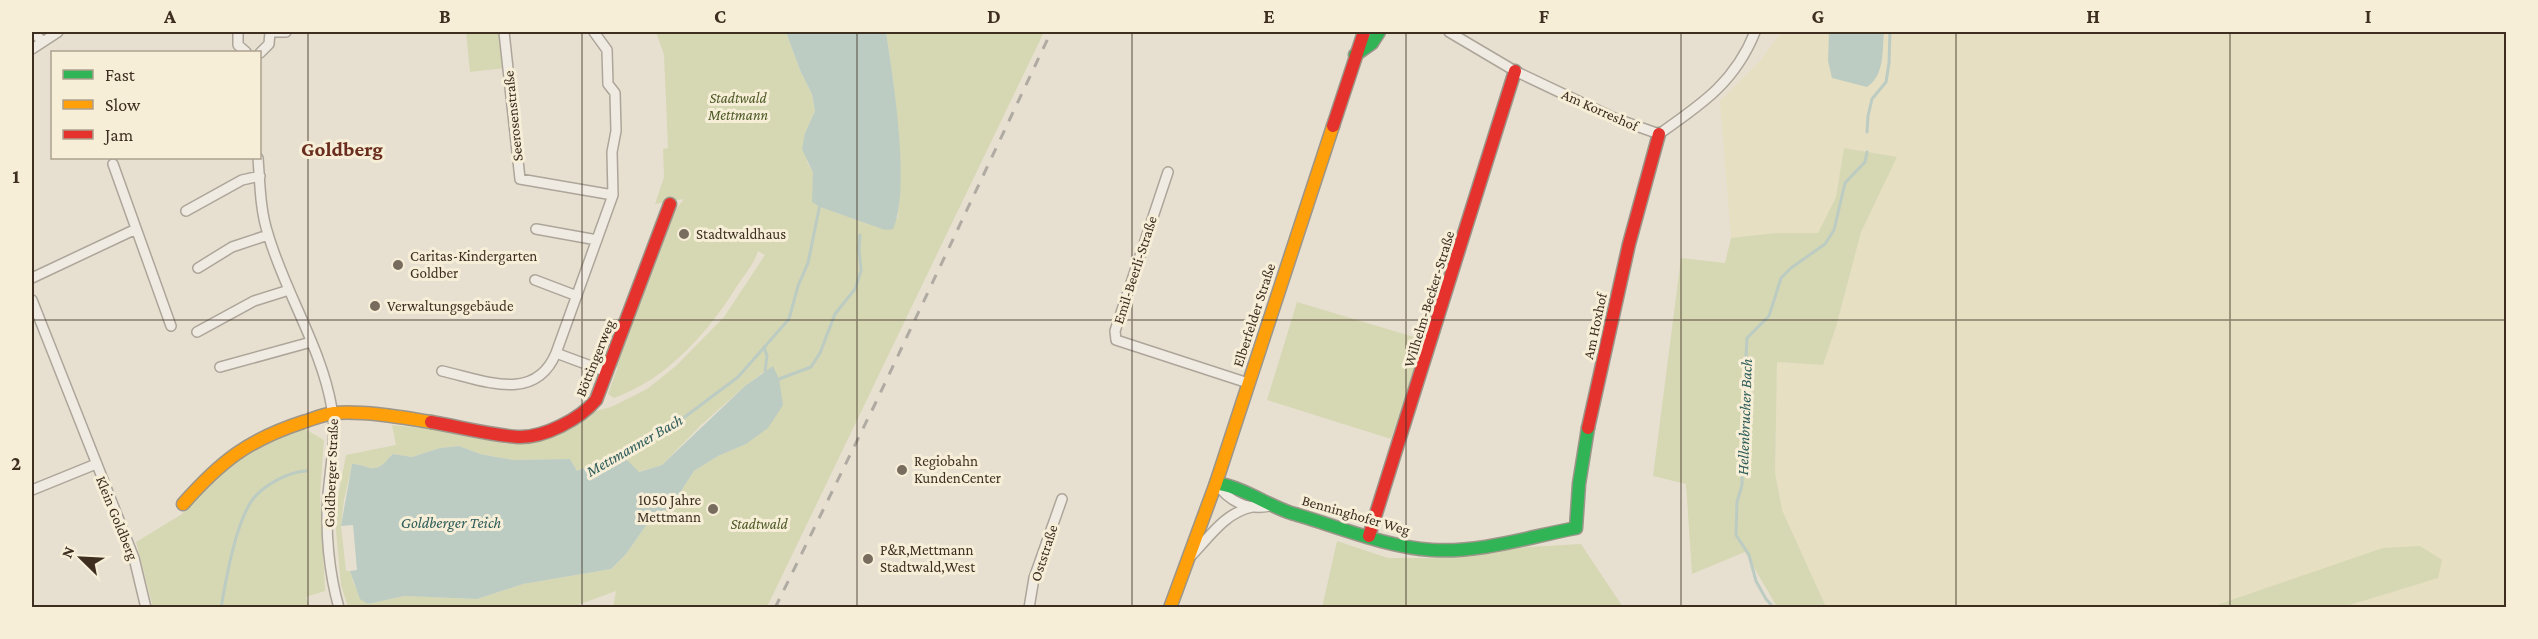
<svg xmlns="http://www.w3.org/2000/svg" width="2538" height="639" font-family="'Crimson Pro',serif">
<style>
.farmland{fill:#e6dfc2}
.green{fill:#d6d7b3;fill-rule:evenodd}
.water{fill:#bcccc2}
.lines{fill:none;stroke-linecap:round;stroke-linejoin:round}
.stream{stroke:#bcccc2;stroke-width:3}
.street-casing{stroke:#ada599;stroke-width:12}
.fast-casing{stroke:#9c958a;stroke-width:15}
.slow-casing{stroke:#9c958a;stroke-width:15}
.jam-casing{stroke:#9c958a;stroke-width:15}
.street{stroke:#efebe3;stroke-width:9}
.fast{stroke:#30b455;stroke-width:12}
.slow{stroke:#ff9f0a;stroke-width:12}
.jam{stroke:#e5322d;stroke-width:12}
.rail{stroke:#afaaa2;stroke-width:3;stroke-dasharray:10 10;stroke-linecap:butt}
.grid{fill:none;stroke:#3d2e20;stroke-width:1.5;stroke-opacity:0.55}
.poi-dot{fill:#786c5e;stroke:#f7eed8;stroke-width:2}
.labels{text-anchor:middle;stroke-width:6;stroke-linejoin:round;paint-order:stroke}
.park-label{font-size:15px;font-style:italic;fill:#4d5a26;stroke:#f7eed8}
.street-label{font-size:15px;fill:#3d2e20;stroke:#f7eed8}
.poi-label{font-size:15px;fill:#3d2e20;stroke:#f7eed8;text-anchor:start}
.water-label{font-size:16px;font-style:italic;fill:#2f5d5a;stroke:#f7eed8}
.district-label{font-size:21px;font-weight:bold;fill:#6b2e1e;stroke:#f7eed8}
.neatline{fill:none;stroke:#3d2e20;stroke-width:2}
.grid-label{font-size:20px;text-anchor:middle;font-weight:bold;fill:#3d2e20}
</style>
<rect width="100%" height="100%" fill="#e7e0d1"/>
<path class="farmland" d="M1782 32H2506V607H2343L2382 595 2288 581 2211 607H1826L1782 510 1775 472 1777 362 1823 365 1836 327 1861 232 1897 157 1844 148 1836 197 1818 233H1775L1731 238 1720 101 1759 62Z"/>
<path class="green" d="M466 32H503L506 68 470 72Z
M656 32H786L800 70 812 94 815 111 805 133 807 162 813 173V201L820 207 886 230 898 217C902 155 896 93 886 32H1044L767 607H613L616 591 572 607H348L341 585 336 531 337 502 346 455 396 445 392 425 432 429 506 444 538 441 583 420 596 411 611 407 647 389 676 366 724 317 765 255 758 251C755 262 746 273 739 283 710 330 668 379 614 398L608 394 617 369V357L671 215 684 199 655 204 664 177 663 149 668 148 664 55ZM765 371 746 444 718 456 694 471 672 505 647 524 626 554 611 569 523 584 477 599 404 596 368 604 354 584 350 571H346L341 526 344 500 352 464C363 463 371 473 382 465 386 462 389 457 393 454L412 457 440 448 459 446 480 454 513 460 570 459 577 471 619 453 638 472 662 465 701 425 745 386Z
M1844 148 1897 157 1861 232 1836 327 1823 365 1777 362 1775 472 1782 510 1826 607H1777L1745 552 1692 574 1686 484 1653 476 1681 258 1725 263 1731 238 1775 233H1818L1836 197Z
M1297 302 1424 340 1391 439 1267 400Z
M305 429 324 440 320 494 325 591 306 597 309 605 304 608 153 607 136 542 182 514 224 466 274 437Z
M1337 541 1388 558H1440L1494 549 1581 544 1623 607 1322 608Z
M2420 546 2442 560 2438 578 2343 607H2211L2383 548Z"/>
<path class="water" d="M786 32H886C893 78 911 188 893 229L885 230 820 207 812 202 813 173 802 149 805 133 815 111 812 94 800 70Z
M1829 32H1884C1882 51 1885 75 1867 87L1832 78 1828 61Z
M773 366 779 379 783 405 768 428 746 444 718 456 694 471 672 505 647 524 626 554 611 569 523 584 477 599 404 596 368 604 360 599 350 571 357 570 353 525 341 526 352 464C363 463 371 473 382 465 386 462 389 457 393 454L412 457 440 448 459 446 480 454 513 460 570 459 577 471 619 452 639 472 662 465 745 386Z"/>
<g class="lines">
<path class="stream" d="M1867 132 1868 116 1872 99 1886 82 1889 63 1890 32
M764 347 767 356 765 371
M779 379 811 367 820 353 835 314 855 289 861 271 859 249 860 235
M617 454 633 444 666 431 738 377 789 319 798 286 808 263 820 204
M221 608C226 579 236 521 253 499 264 485 288 472 306 471
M1774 608 1766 599 1756 581 1749 555 1736 535 1737 502 1742 485V433L1747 338 1769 316 1781 278 1791 268 1825 244 1834 230 1845 183 1865 162 1867 152"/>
<defs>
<path id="street" d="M33 32 42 41
M238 32V45L246 52
M270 32H286
M504 32 520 179 613 195
M594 32 607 50 608 84 615 93 616 131 612 152 613 195 556 353 607 372
M1449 32 1515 71 1614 118 1659 134C1702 104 1735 82 1755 32
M32 49 58 32
M260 53 269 44 270 32
M258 158C260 183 260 210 268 234 285 293 322 348 332 409 337 434 330 469 328 495 325 531 329 573 339 608
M113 164 171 326
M1168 172 1115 331 1116 340 1248 383
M186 211 242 180 260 176
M536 229 597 240
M198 268 232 247 268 235
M32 278 136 229
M535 280 577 296
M32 300 134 558 146 608
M197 332 254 301 289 290
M220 367 311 342
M442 371C483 380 535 404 556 353
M1216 483C1228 501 1248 511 1270 506
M32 490 96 464
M1190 557C1209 538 1224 513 1252 507
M1029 608 1034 578 1062 499"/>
<path id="fast" d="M1355 55 1372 43 1379 32
M1216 483C1244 488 1265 504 1291 513 1337 526 1385 547 1432 550 1480 553 1529 537 1576 528L1579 484 1588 428"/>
<path id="slow" d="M183 504C221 461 248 440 303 422 313 419 324 414 334 413 366 411 400 417 431 422
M1170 608 1216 483 1333 126"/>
<path id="jam" d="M1333 126 1364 32
M431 422C460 427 489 435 518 437 544 438 580 419 596 400L670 204
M1588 428 1629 244 1659 134
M1369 536 1515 71"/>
</defs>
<use href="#street" class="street-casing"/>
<use href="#fast" class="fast-casing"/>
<use href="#slow" class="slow-casing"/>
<use href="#jam" class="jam-casing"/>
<use href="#street" class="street"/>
<use href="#fast" class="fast"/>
<use href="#slow" class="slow"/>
<use href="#jam" class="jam"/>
<path class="rail" d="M775 608 877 400 1051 32"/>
</g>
<path class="grid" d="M308 32V608M582 32V608M857 32V608M1132 32V608M1406 32V608M1681 32V608M1956 32V608M2230 32V608M32 320H2506"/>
<g class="poi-dot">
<circle cx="684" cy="234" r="6"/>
<circle cx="398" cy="265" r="6"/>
<circle cx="375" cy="306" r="6"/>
<circle cx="902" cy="470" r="6"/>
<circle cx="713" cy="509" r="6"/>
<circle cx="868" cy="559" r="6"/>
</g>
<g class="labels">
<g class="park-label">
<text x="738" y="103">Stadtwald<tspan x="738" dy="17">Mettmann</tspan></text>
<text x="759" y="529">Stadtwald</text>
</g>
<g class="street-label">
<text transform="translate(1600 110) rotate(24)" y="5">Am Korreshof</text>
<text transform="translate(513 116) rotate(-96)" y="5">Seerosenstraße</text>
<text transform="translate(1135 270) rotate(-72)" y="5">Emil-Beerli-Straße</text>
<text transform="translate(1429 299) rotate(-73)" y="5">Wilhelm-Becker-Straße</text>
<text transform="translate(1254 315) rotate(-72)" y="5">Elberfelder Straße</text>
<text transform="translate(1595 326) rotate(-78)" y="5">Am Hoxhof</text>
<text transform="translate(595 358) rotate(-68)" y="5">Böttingerweg</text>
<text transform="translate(331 473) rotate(-88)" y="5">Goldberger Straße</text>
<text transform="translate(1356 515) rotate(16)" y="5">Benninghofer Weg</text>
<text transform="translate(117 518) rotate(68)" y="5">Klein Goldberg</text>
<text transform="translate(1044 553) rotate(-72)" y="5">Oststraße</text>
</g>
<g class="poi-label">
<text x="696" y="239">Stadtwaldhaus</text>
<text x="410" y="261">Caritas-Kindergarten<tspan x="410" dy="17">Goldber</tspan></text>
<text x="387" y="311">Verwaltungsgebäude</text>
<text x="914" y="466">Regiobahn<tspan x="914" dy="17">KundenCenter</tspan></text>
<text x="701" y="505" text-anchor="end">1050 Jahre<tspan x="701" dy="17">Mettmann</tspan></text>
<text x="880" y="555">P&amp;R,Mettmann<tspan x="880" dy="17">Stadtwald,West</tspan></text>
</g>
<g class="water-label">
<text transform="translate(1744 417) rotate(-88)" y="6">Hellenbrucher Bach</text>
<text transform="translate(634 445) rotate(-30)" y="6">Mettmanner Bach</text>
<text x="451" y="528">Goldberger Teich</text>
</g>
<g class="district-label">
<text x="342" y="156">Goldberg</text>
</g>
</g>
<rect width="2538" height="639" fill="none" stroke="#f7eed8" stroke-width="66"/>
<rect x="51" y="51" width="210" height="108" fill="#f7eed8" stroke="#ada18e" stroke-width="1.5"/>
<rect x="63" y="70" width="30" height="9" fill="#30b455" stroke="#ada18e" stroke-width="1.5"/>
<text x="105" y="81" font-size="18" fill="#3d2e20">Fast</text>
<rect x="63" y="100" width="30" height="9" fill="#ff9f0a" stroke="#ada18e" stroke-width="1.5"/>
<text x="105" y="111" font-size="18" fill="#3d2e20">Slow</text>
<rect x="63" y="130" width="30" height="9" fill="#e5322d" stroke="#ada18e" stroke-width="1.5"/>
<text x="105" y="141" font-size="18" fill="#3d2e20">Jam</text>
<g transform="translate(81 558) rotate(294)" stroke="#f7eed8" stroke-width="4.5" paint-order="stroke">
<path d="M0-4.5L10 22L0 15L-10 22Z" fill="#3d2e20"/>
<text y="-9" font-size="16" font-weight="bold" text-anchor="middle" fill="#3d2e20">N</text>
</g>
<rect x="33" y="33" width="2472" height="573" class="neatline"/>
<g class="grid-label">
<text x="170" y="23">A</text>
<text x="445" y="23">B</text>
<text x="720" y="23">C</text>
<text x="994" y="23">D</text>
<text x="1269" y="23">E</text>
<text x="1544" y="23">F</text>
<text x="1818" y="23">G</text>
<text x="2093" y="23">H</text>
<text x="2368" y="23">I</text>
<text x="16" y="183">1</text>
<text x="16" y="470">2</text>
</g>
</svg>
